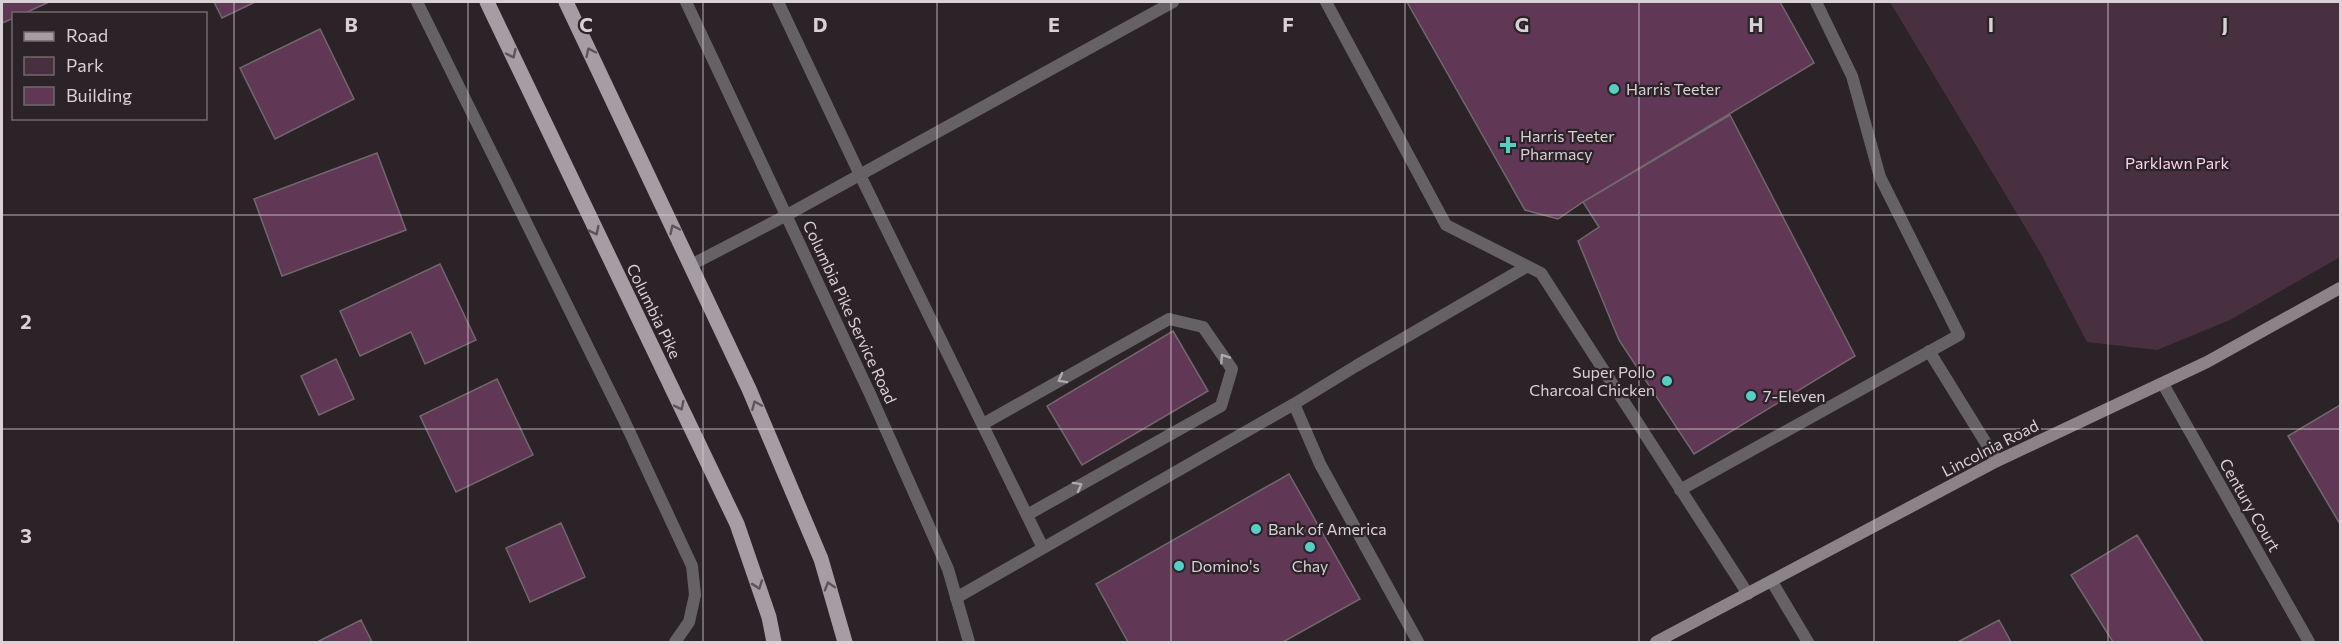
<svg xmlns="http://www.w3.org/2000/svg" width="2342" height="644" font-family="Commissioner,sans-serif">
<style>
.green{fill:#483041}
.building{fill:#603755;stroke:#72676e;stroke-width:1.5}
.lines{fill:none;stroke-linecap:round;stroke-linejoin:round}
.lane{stroke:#666165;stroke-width:12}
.street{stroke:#666165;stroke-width:12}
.secondary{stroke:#8b8388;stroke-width:12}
.primary{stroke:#a79ca3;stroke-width:15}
.oneway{stroke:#5d535a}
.oneway2{stroke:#b0aaae}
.grid{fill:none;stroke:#d8d1d5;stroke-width:1.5;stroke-opacity:0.55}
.poi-dot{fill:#56cec3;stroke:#2c2329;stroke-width:2}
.labels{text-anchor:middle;stroke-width:4.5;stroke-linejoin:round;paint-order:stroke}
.poi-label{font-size:16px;fill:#d8d1d5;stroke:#2c2329;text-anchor:start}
.park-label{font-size:16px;fill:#fed2f0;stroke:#2c2329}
.street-label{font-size:16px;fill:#d8d1d5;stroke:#2c2329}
.grid-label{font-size:20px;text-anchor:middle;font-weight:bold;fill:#d8d1d5;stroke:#2c2329;stroke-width:4.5;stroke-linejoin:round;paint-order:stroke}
</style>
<rect width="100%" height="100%" fill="#2c2329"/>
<path class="green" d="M1890 2H2340V257L2230 320 2157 350 2087 342 2040 252Z"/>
<path class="building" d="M2 2H49L23 14H14V18L2 23Z
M214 2H255L222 18Z
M1407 2H1780L1814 63 1583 202 1558 219 1525 210Z
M320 29 354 99 275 139 240 68Z
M1730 115 1855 356 1694 454 1619 340 1578 241 1599 227 1583 202Z
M377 153 406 230 282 276 254 199Z
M440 264 476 340 425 364 411 332 360 356 340 311Z
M1173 331 1208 391 1082 465 1047 406Z
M336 359 354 399 319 415 301 376Z
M497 379 533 455 456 492 420 416Z
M2340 405V524L2288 436Z
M1289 474 1360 599 1283 642H1128L1096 584Z
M561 523 585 577 530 602 506 548Z
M2137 535 2203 642H2113L2071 575Z
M361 620 372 642H317Z
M1999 620 2011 642H1958Z"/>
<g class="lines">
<path class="lane" d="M778 2 860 175 1043 548
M1326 2 1446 225 1541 273 1748 594
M787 215 1173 2
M1929 351 1997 461
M1294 404 1320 464 1418 642
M983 424 1169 319 1203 327 1232 369 1221 406 1027 515
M1680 490 1959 335 1880 177 1852 76 1816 2
M956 598 1294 404 1356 366 1526 267"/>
<path class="street" d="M417 2 623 418 692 566 695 595 689 622 675 642
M686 2 870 394 948 569 969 642
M691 265 787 215
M2163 384 2309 642
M1772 582 1808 642"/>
<path class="secondary" d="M1656 642 1997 461 2207 362 2340 288"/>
<path class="primary" d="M487 2 737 524 769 617 774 642
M566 2 749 389 821 559 845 642"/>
</g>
<defs><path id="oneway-chevron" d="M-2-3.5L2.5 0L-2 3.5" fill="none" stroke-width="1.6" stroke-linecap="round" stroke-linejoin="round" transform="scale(1.5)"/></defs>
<g class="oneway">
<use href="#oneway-chevron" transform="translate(590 52) rotate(-115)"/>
<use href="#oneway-chevron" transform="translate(512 54) rotate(65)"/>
<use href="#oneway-chevron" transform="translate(674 229) rotate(-115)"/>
<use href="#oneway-chevron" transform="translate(595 231) rotate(64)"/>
<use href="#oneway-chevron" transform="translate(756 405) rotate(-113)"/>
<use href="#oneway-chevron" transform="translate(680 406) rotate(64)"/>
<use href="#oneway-chevron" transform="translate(758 585) rotate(71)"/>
<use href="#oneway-chevron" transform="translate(829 586) rotate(-107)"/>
</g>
<g class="oneway2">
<use href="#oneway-chevron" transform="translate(1224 358) rotate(-124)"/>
<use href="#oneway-chevron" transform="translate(1062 379) rotate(151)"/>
<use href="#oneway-chevron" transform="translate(1078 486) rotate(-29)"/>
</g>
<path class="grid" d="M234 2V642M468 2V642M703 2V642M937 2V642M1171 2V642M1405 2V642M1639 2V642M1874 2V642M2108 2V642M2 215H2340M2 429H2340"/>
<g class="poi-dot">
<circle cx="1614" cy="89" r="6"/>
<path d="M1505 136h6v6h6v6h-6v6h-6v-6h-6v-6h6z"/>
<circle cx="1667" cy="381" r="6"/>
<circle cx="1751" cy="396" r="6"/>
<circle cx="1256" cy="529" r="6"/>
<circle cx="1310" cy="547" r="6"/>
<circle cx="1179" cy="566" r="6"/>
</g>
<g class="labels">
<g class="poi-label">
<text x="1626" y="95">Harris Teeter</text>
<text x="1520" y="142">Harris Teeter<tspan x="1520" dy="18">Pharmacy</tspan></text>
<text x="1655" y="378" text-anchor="end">Super Pollo<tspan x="1655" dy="18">Charcoal Chicken</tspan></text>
<text x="1763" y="402">7-Eleven</text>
<text x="1268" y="535">Bank of America</text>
<text x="1191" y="572">Domino's</text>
<text x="1310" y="572" text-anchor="middle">Chay</text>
</g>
<g class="park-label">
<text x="2177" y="169">Parklawn Park</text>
</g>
<g class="street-label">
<text transform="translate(654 311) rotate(64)" y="6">Columbia Pike</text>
<text transform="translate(850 312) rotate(65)" y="6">Columbia Pike Service Road</text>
<text transform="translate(1990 448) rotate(-27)" y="6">Lincolnia Road</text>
<text transform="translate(2250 505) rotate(60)" y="6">Century Court</text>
</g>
</g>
<g class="grid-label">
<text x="351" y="32">B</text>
<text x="586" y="32">C</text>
<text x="820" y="32">D</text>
<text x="1054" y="32">E</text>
<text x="1288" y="32">F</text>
<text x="1522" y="32">G</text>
<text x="1756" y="32">H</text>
<text x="1991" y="32">I</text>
<text x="2225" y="32">J</text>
<text x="26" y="329">2</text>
<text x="26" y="543">3</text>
</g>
<rect width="2342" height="644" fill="none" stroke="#d8d1d5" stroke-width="6"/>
<rect x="12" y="12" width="195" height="108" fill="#2c2329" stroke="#71696e" stroke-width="1.5"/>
<rect x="24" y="32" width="30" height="9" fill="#a79ca3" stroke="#71696e" stroke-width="1.5"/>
<text x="66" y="42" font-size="18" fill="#d8d1d5">Road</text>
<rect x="24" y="57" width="30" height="18" fill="#483041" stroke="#71696e" stroke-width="1.5"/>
<text x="66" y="72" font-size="18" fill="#d8d1d5">Park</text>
<rect x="24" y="87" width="30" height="18" fill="#603755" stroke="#71696e" stroke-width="1.5"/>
<text x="66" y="102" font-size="18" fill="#d8d1d5">Building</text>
</svg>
